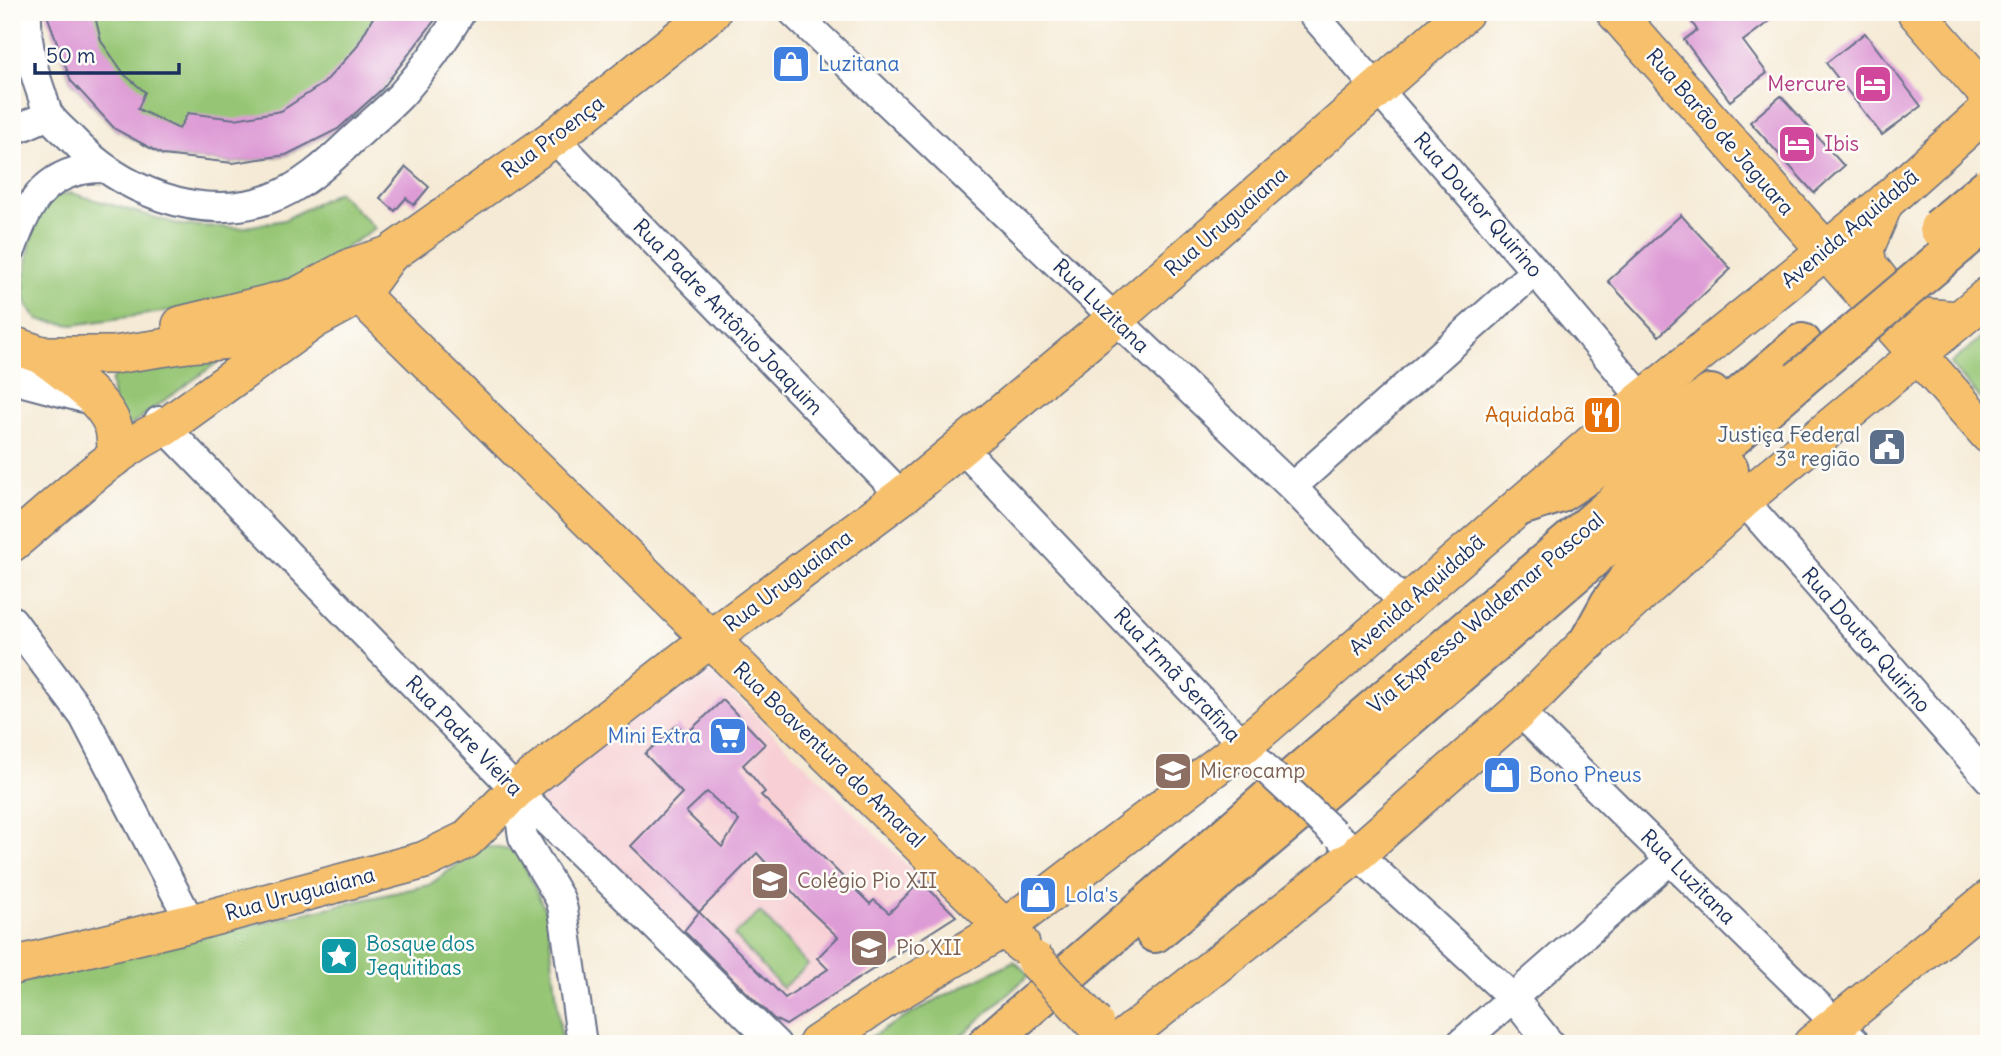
<svg xmlns="http://www.w3.org/2000/svg" width="2001" height="1056" font-family="Delius,sans-serif">
<style>
.built{fill:#f7cfd4}
.green{fill:#96c675;stroke:#587a6a;stroke-width:2}
.building{fill:#de9cd6;fill-rule:evenodd}
.lines{fill:none;stroke-linecap:round;stroke-linejoin:round}
.minor-casing{stroke:#677088;stroke-width:32}
.major-casing{stroke:#677088;stroke-width:40}
.highway-casing{stroke:#677088;stroke-width:42}
.minor{stroke:#fff;stroke-width:28}
.major{stroke:#f7c06c;stroke-width:37}
.highway{stroke:#f7c06c;stroke-width:38}
.minor-bridge-casing{stroke:#677088;stroke-width:32;stroke-linecap:butt}
.major-bridge-casing{stroke:#677088;stroke-width:40;stroke-linecap:butt}
.highway-bridge-casing{stroke:#677088;stroke-width:42;stroke-linecap:butt}
.minor-bridge{stroke:#fff;stroke-width:28}
.major-bridge{stroke:#f7c06c;stroke-width:37}
.highway-bridge{stroke:#f7c06c;stroke-width:38}
.labels{text-anchor:middle;stroke-width:5;stroke-linejoin:round;paint-order:stroke}
.shop-label{font-size:21px;fill:#366cbe;stroke:#fdfcf7;text-anchor:start}
.hotel-label{font-size:21px;fill:#b23c85;stroke:#fdfcf7;text-anchor:end}
.street-label{font-size:21px;fill:#1b2f5e;stroke:#fdfcf7}
.food-label{font-size:21px;fill:#c56008;stroke:#fdfcf7;text-anchor:end}
.service-label{font-size:21px;fill:#4e5e75;stroke:#fdfcf7;text-anchor:end}
.education-label{font-size:21px;fill:#785e54;stroke:#fdfcf7;text-anchor:start}
.culture-label{font-size:21px;fill:#0d838f;stroke:#fdfcf7;text-anchor:start}
</style>
<rect width="100%" height="100%" fill="#fdfcf7"/>
<filter id="ink" filterUnits="userSpaceOnUse"><feTurbulence type="fractalNoise" baseFrequency=".0143" numOctaves="2"/><feDisplacementMap in="SourceGraphic" scale="14" xChannelSelector="R" yChannelSelector="G"/><feConvolveMatrix kernelMatrix="1 2 1 2 8 2 1 2 1" color-interpolation-filters="sRGB"/></filter>
<filter id="wash" filterUnits="userSpaceOnUse"><feTurbulence type="fractalNoise" baseFrequency=".00686" numOctaves="4" result="noise"/><feDisplacementMap in="SourceGraphic" scale="28" xChannelSelector="R" yChannelSelector="G"/><feGaussianBlur stdDeviation="1.57" result="paint"/><feColorMatrix in="noise" values="0 0 0 0 0 0 0 0 0 0 0 0 0 0 0 0 0 1.4 0 .05"/><feComposite in="paint" operator="in"/></filter>
<g filter="url(#wash)">
<rect width="100%" height="100%" fill="#f5ead5"/>
<path class="built" d="M705 666 959 916 779 1034 541 808 539 785Z"/>
<path class="green" d="M47 12H441L382 89 338 129 286 155 233 163 163 155 115 129 71 81Z
M338 192 375 228 311 271 247 295 169 311 73 325 38 320C34 314 28 308 26 302 20 287 34 219 42 205 48 195 61 195 71 193L181 225 241 228 284 220Z
M1989 331V408L1950 364Z
M225 357 125 429 113 402 111 381 124 365Z
M485 845 518 852 547 914 562 1044H12V984L238 928 429 885Z
M760 912 808 965 782 988 734 935Z
M1014 961 1029 975 952 1044H858L938 999Z"/>
<g id="blocks">
<path class="building" d="M46 12H94L101 41 125 75 145 92 138 109 179 129 188 113 235 119 281 111 324 83 356 48 376 12H441L382 89 338 129 286 155 233 163 163 155 115 129 71 81Z
M1685 12H1782L1743 41 1767 73 1730 101 1684 40 1697 30Z
M1865 33 1921 106 1882 135 1826 63Z
M1781 96 1844 166 1814 193 1750 122Z
M406 167 429 187 414 205 406 198 395 211 380 198Z
M1681 215 1731 269 1659 336 1608 281Z
M723 700 765 744 743 765 765 792 761 795 870 904 874 900 889 913 921 881 956 916 786 1025 774 1019 684 931 699 912 631 846 682 793 645 754 677 725 686 734ZM707 792 739 821 722 847 686 812ZM757 853 808 909 838 937 817 958 828 969 785 998 699 912Z"/>
</g>
</g>
<g filter="url(#ink)">
<use href="#blocks" fill-opacity="0" stroke="#677088" stroke-width="2"/>
<g class="lines">
<defs>
<path id="minor" d="M27 12C26 42 32 67 42 95 44 101 46 110 49 115 55 124 64 131 71 138 120 190 198 223 269 199 301 188 327 164 351 141 368 125 386 111 402 94 424 69 444 41 461 12
M793 12 1292 487 1405 604
M1311 12 1535 271 1643 399
M12 131 49 115
M554 138 902 496
M12 248C28 201 48 168 103 168
M12 379 95 401
M159 421 516 790 776 1044
M961 447 1268 771
M1292 487 1535 271
M1743 500 1989 779
M12 620 84 717 191 923
M1519 711 1857 1044
M516 790 523 837 560 899 563 910 582 1044
M1342 840 1514 999 1550 1044
M1460 1044 1670 860"/>
<path id="major" d="M1615 12 1989 435
M1916 12 1989 96
M1884 204 1865 249 1868 265 1899 305 1924 317 1958 320
M360 295 1021 944
M181 325 295 297
M253 339 296 297 351 267 389 255
M12 345 42 355H114L188 344 271 336 294 328
M42 355C64 372 106 400 114 429 116 438 116 448 116 457
M12 543C56 507 113 450 164 428L314 320 360 295 389 255 554 138 712 12
M12 966 191 923 425 860 466 840 516 790 710 639 902 496 961 447 1115 319 1465 12
M817 1044 885 999 1006 927 1244 745 1643 399 1884 203 1989 109
M1116 1044 1358 853 1519 711 1589 641 1743 500 1989 295
M1812 1044 1989 899"/>
<path id="highway" d="M1521 506 1558 494 1711 394
M1589 641 1610 603 1633 572 1729 470
M1155 933 1313 800 1799 380
M987 1044 1296 775 1802 343"/>
</defs>
<use href="#minor" class="minor-casing"/>
<use href="#major" class="major-casing"/>
<use href="#highway" class="highway-casing"/>
<use href="#minor" class="minor"/>
<use href="#major" class="major"/>
<use href="#highway" class="highway"/>
<defs>
<path id="minor-bridge" d="M1268 771 1334 833"/>
<path id="major-bridge" d="M1035 960 1095 1024"/>
<path id="highway-bridge" d="M1939 228 1989 186
M1799 380 1989 219"/>
</defs>
<use href="#minor-bridge" class="minor-bridge-casing"/>
<use href="#major-bridge" class="major-bridge-casing"/>
<use href="#highway-bridge" class="highway-bridge-casing"/>
<use href="#minor-bridge" class="minor-bridge"/>
<use href="#major-bridge" class="major-bridge"/>
<use href="#highway-bridge" class="highway-bridge"/>
</g>
</g>
<defs>
<symbol id="shop-square" viewBox="-11 -11 22 22"><rect x="-9" y="-9" width="18" height="18" rx="4" fill="#3f7fe0" stroke="#fdfcf7"/><path d="M-5-2.5h2.3a2.7 3.5 0 0 1 5.4 0H5L5.5 6h-11ZM-1.5-2.5h3a1.5 2.3 0 0 0-3 0Z" fill="#fff"/></symbol>
<symbol id="hotel-square" viewBox="-11 -11 22 22"><rect x="-9" y="-9" width="18" height="18" rx="4" fill="#d1479c" stroke="#fdfcf7"/><path d="M-6-4.5h1.5V1H6V5H4.5V3h-9V5H-6ZM-4 0a1.8 1.8 0 1 1 3.6 0ZM.5 0V-2.5h3Q6-2.5 6 0Z" fill="#fff"/></symbol>
<symbol id="restaurant-square" viewBox="-11 -11 22 22"><rect x="-9" y="-9" width="18" height="18" rx="4" fill="#e8710a" stroke="#fdfcf7"/><path d="M-5-6h1v4h1v-4h1v4h1v-4h1v5L-1.5 .5V6h-2V.5L-5-1ZM5-6V6H3V1.5H1.5Q1.5-4 5-6Z" fill="#fff"/></symbol>
<symbol id="civic-square" viewBox="-11 -11 22 22"><rect x="-9" y="-9" width="18" height="18" rx="4" fill="#5c6f8a" stroke="#fdfcf7"/><path d="M-.6-6.5H3V-4.5H.6V-3L4-1V1h2V6H-6V1h2V-1L-.6-3ZM-1.2 2.5V6h2.4V2.5Z" fill="#fff"/></symbol>
<symbol id="supermarket-square" viewBox="-11 -11 22 22"><rect x="-9" y="-9" width="18" height="18" rx="4" fill="#3f7fe0" stroke="#fdfcf7"/><path d="M-6-5.5h2.5l.6 2H6L4.5 2H-2.5L-4.4-4H-6ZM-1.5 3.2a1.3 1.3 0 1 0 .1 0ZM3 3.2a1.3 1.3 0 1 0 .1 0Z" fill="#fff"/></symbol>
<symbol id="school-square" viewBox="-11 -11 22 22"><rect x="-9" y="-9" width="18" height="18" rx="4" fill="#8d6e63" stroke="#fdfcf7"/><path d="M0-5L7-2L0 1L-7-2ZM-4 1L0 2.5L4 1V4Q0 6-4 4Z" fill="#fff"/></symbol>
<symbol id="sight-square" viewBox="-11 -11 22 22"><rect x="-9" y="-9" width="18" height="18" rx="4" fill="#0f9aa8" stroke="#fdfcf7"/><path d="M0-6L1.8-2.2L6-1.7L2.9 1.2L3.7 5.4L0 3.3L-3.7 5.4L-2.9 1.2L-6-1.7L-1.8-2.2Z" fill="#fff"/></symbol>
</defs>
<g fill-rule="evenodd">
<use href="#shop-square" x="769" y="42" width="44" height="44"/>
<use href="#hotel-square" x="1851" y="62" width="44" height="44"/>
<use href="#hotel-square" x="1775" y="122" width="44" height="44"/>
<use href="#restaurant-square" x="1580" y="393" width="44" height="44"/>
<use href="#civic-square" x="1865" y="425" width="44" height="44"/>
<use href="#supermarket-square" x="706" y="714" width="44" height="44"/>
<use href="#school-square" x="1151" y="749" width="44" height="44"/>
<use href="#shop-square" x="1480" y="753" width="44" height="44"/>
<use href="#school-square" x="748" y="859" width="44" height="44"/>
<use href="#shop-square" x="1016" y="873" width="44" height="44"/>
<use href="#school-square" x="847" y="926" width="44" height="44"/>
<use href="#sight-square" x="317" y="934" width="44" height="44"/>
</g>
<g class="labels">
<g class="shop-label">
<text x="818" y="71">Luzitana</text>
<text x="701" y="743" text-anchor="end">Mini Extra</text>
<text x="1529" y="782">Bono Pneus</text>
<text x="1065" y="902">Lola's</text>
</g>
<g class="hotel-label">
<text x="1846" y="91">Mercure</text>
<text x="1824" y="151" text-anchor="start">Ibis</text>
</g>
<g class="street-label">
<text transform="translate(1720 132) rotate(49)" y="7">Rua Barão de Jaguara</text>
<text transform="translate(553 137) rotate(-37)" y="7">Rua Proença</text>
<text transform="translate(1478 205) rotate(49)" y="7">Rua Doutor Quirino</text>
<text transform="translate(1226 222) rotate(-41)" y="7">Rua Uruguaiana</text>
<text transform="translate(1850 229) rotate(-40)" y="7">Avenida Aquidabã</text>
<text transform="translate(1101 306) rotate(44)" y="7">Rua Luzitana</text>
<text transform="translate(728 317) rotate(46)" y="7">Rua Padre Antônio Joaquim</text>
<text transform="translate(788 581) rotate(-37)" y="7">Rua Uruguaiana</text>
<text transform="translate(1417 595) rotate(-41)" y="7">Avenida Aquidabã</text>
<text transform="translate(1486 613) rotate(-40)" y="7">Via Expressa Waldemar Pascoal</text>
<text transform="translate(1866 640) rotate(49)" y="7">Rua Doutor Quirino</text>
<text transform="translate(1177 675) rotate(47)" y="7">Rua Irmã Serafina</text>
<text transform="translate(464 736) rotate(46)" y="7">Rua Padre Vieira</text>
<text transform="translate(829 755) rotate(44)" y="7">Rua Boaventura do Amaral</text>
<text transform="translate(1688 877) rotate(45)" y="7">Rua Luzitana</text>
<text transform="translate(300 894) rotate(-15)" y="7">Rua Uruguaiana</text>
</g>
<g class="food-label">
<text x="1575" y="422">Aquidabã</text>
</g>
<g class="service-label">
<text x="1860" y="442">Justiça Federal<tspan x="1860" dy="24">3ª região</tspan></text>
</g>
<g class="education-label">
<text x="1200" y="778">Microcamp</text>
<text x="797" y="888">Colégio Pio XII</text>
<text x="896" y="955">Pio XII</text>
</g>
<g class="culture-label">
<text x="366" y="951">Bosque dos<tspan x="366" dy="24">Jequitibas</tspan></text>
</g>
</g>
<rect width="2001" height="1056" fill="none" stroke="#fdfcf7" stroke-width="42"/>
<path d="M35 63v10h144v-10" fill="none" stroke="#1b2f5e" stroke-width="3.5"/>
<text x="46" y="63" font-size="21" fill="#1b2f5e" stroke="#fdfcf7" stroke-width="5" paint-order="stroke">50 m</text>
</svg>
